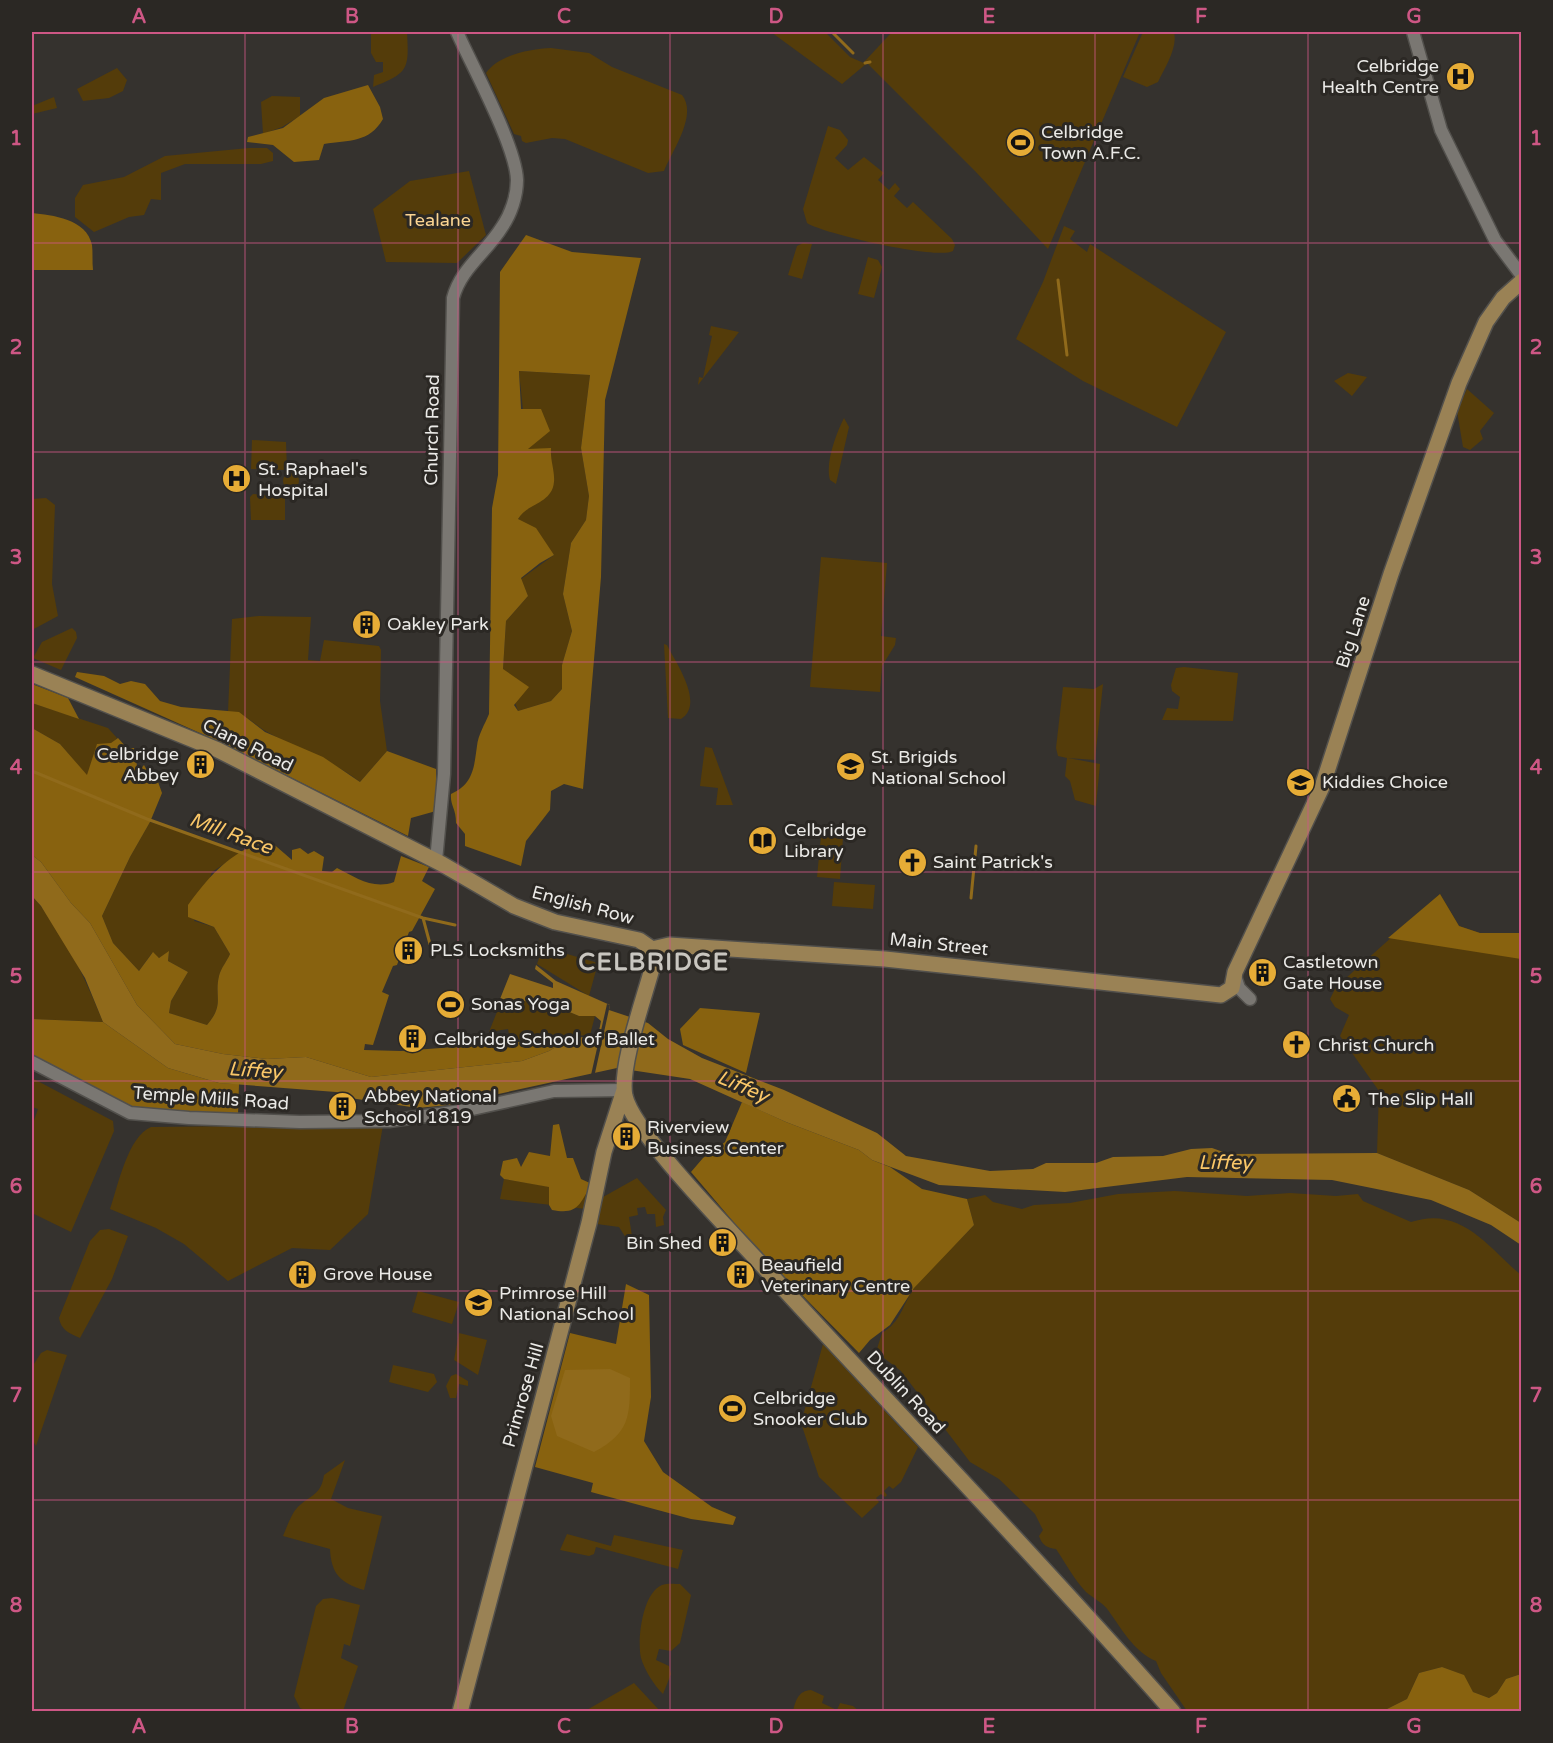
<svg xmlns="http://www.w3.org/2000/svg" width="1553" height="1743" font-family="'Varela Round',sans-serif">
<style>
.green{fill:#543c0a}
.forest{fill:#88620f;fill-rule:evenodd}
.water{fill:#906a1b}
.pier{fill:#35322e}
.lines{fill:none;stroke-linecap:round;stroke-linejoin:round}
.stream{stroke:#906a1b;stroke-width:3}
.minor-casing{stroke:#52504c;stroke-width:15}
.major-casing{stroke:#52504c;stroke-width:18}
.minor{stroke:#7a7772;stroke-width:12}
.major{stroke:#9a8255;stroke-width:15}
.grid{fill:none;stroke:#ce5785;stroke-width:1.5;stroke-opacity:0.55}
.labels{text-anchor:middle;stroke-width:6;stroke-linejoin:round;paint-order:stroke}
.poi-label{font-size:18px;fill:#ebeae7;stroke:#2b2824;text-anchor:start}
.park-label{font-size:18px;fill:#fcd592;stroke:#2b2824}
.street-label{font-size:18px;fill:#ebeae7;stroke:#2b2824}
.water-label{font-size:20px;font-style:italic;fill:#fac768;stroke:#2b2824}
.district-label{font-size:24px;font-weight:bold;letter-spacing:1.5px;fill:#c9c6c0;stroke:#2b2824}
.neatline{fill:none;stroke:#ce5785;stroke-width:2}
.grid-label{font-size:20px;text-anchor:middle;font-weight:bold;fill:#ce5785}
</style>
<rect width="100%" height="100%" fill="#35322e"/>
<path class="green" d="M371 32H407C409 69 409 73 373 87L374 75 383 72V62H376L371 53Z
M771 32H825L850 57 866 64 842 84Z
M892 32H1140L1048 249 975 171 865 61Z
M1143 32H1174C1178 48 1165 67 1158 82L1147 87 1123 77Z
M551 48 589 53 612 67 682 95C698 115 672 151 664 171L648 173 565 139 552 138 526 143 522 141 521 136 514 134 486 73C498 55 530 49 551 48Z
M117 68 127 80 123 91 109 98 83 101 77 89Z
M272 96 300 97V116L282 127 263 134 261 102Z
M54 97 57 108 32 114V106Z
M828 126 840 130 848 140 847 145 835 158 848 170 864 157 884 173 878 180 889 190 895 183 900 189 894 196 907 208 913 202 952 239 955 245 953 251C938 260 824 234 807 223L803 209Z
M249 148H267L273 153V161L261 164H185L161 173V200L151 199 144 215 129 217 94 232 75 217V198L83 185 124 177 165 156Z
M469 171 486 235 457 263 386 262 373 209 410 181Z
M1064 226 1075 231 1070 239 1087 252 1090 244 1226 332 1177 427 1083 381 1016 339 1043 282Z
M803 243 812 244 802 279 788 275 797 246Z
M868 257 878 260 882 267 874 298 858 294Z
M711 326 739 332 698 385 699 377 703 378 712 336 709 335Z
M519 371 590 375 581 448 589 496 586 520 571 543 563 594 572 631 562 665V689L551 701 518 711 503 669 506 621 528 596 521 579 554 555 518 519 523 510 554 483 550 458 527 450Z
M1348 373 1367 377 1352 396 1334 381Z
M1467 389 1494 413 1480 431 1483 439 1470 450 1463 447 1457 411Z
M844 418 849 427 836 484 830 480C825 463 836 434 844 418Z
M252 440 286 442 287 470 251 469Z
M283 481a8 8 0 1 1 16 0a8 8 0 1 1-16 0Z
M253 494 285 497V520H251L250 497Z
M46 498 55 505 52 584 58 616 32 630V499Z
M821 557 887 563 881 636 896 638 895 645 882 666 880 692 810 687Z
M259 616 311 617 308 660 320 661 324 640 379 646 381 650 380 701 387 751 360 782C332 760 300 750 269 733 254 725 245 712 228 712L232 619Z
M72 628 76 632 77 638 61 670 33 658 42 642Z
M664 644 667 645C676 663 705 704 681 719L668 718Z
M1184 667 1238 673 1233 721 1162 720 1167 708 1178 709 1180 697 1172 691 1171 685 1176 668Z
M1103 684 1095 760 1068 758 1100 764 1096 806 1075 800 1070 781 1065 776 1067 758 1058 756 1056 748 1063 687 1094 689Z
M32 703 108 728 117 738 87 776 60 744 32 728Z
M705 747 712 748 733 805H716L718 788 700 786Z
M150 822 242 852 212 872 194 921 214 927 230 954C227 961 221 969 219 976 214 997 225 1004 207 1025L169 1013 171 1001 188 972 168 961 169 952 159 958 152 953 139 971 113 943 102 916 130 857Z
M821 836 843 838 840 879 817 877Z
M834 882 875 885 873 909 832 906Z
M1440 894 1459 926 1480 933H1521V1223L1469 1190 1377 1153 1379 1091 1340 1036 1349 1015 1335 1007 1330 999 1336 987Z
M32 896C64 931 85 978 103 1022L32 1019Z
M543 947 598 963 589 996 537 964Z
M502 999 548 1003 579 1016H595L590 1035 510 1040 508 1029 489 1032Z
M32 1078 113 1121 114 1131 71 1232 32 1213V1126L38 1109 32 1107Z
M383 1125 368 1214 330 1250 292 1248 228 1281 184 1244 156 1228 110 1209C118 1186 128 1136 151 1127Z
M637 1178 666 1210 663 1217 664 1225 656 1227 655 1214H647L645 1207 637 1208 638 1215 629 1217 632 1236 626 1238 619 1227 597 1224 603 1197Z
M504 1179 589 1193 586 1209 500 1199Z
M1175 1191 1247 1196 1290 1193 1336 1196 1358 1194 1363 1201 1411 1222C1461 1205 1489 1248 1521 1275V1674L1506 1679 1497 1693 1489 1698 1473 1692 1463 1675 1442 1667 1419 1673 1407 1699 1383 1711H1187L1161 1673 1156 1661C1134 1652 1121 1628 1108 1610 1103 1603 1093 1598 1086 1592 1074 1579 1066 1564 1056 1549 1047 1548 1042 1545 1039 1536L1043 1530 1035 1514 999 1479 970 1462 901 1371 876 1352 882 1333C901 1322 903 1304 914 1288 931 1265 955 1246 974 1225L967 1199 985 1195 993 1202 1022 1209 1034 1205 1070 1203 1118 1194Z
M109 1229 128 1236 112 1279 80 1338C69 1333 61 1330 59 1318L90 1241 100 1230Z
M418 1291 459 1302 452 1324 412 1312Z
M459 1333 487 1340 478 1375 454 1360Z
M823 1344 918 1447 901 1482 893 1489 889 1486 884 1491 887 1495 885 1497 881 1494 876 1498 879 1502 862 1518 819 1477 801 1423Z
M47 1350 67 1355 36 1446 32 1439V1367L41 1353Z
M393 1365 434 1374 437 1382 428 1392 389 1382Z
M456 1374 468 1381V1386L459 1384 456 1398H450L446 1386 451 1376Z
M345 1460 331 1499 348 1508 382 1516 364 1590C340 1583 331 1573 330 1549L283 1536C287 1527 292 1511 300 1505 313 1494 321 1494 324 1475Z
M567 1534 611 1546 614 1535 683 1550 678 1569 596 1547 594 1554 589 1556 560 1550Z
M680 1584 691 1595 680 1643 671 1651 659 1649 656 1660 669 1666 671 1674 663 1694C654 1685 645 1671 641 1658 637 1641 642 1593 662 1585 667 1583 675 1584 680 1584Z
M332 1598 360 1605 350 1646 344 1644 341 1658 358 1666 343 1711H307L300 1708 294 1696 316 1606 323 1599Z
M634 1683 660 1711H585Z
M811 1690 824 1696 822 1703 837 1710 840 1703 853 1706 859 1711H793C796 1700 798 1691 811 1690Z"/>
<path class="forest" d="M368 85 380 107 383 119C369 143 349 140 324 144L319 160 294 162 273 145 247 142 248 137 283 128 324 98Z
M32 213C52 215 87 219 92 245 93 253 92 262 93 270H32Z
M526 235 572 252 641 258 605 400 601 577 583 789 564 784 551 791 550 810 526 841 521 866 465 846V834L456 823C456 808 450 806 451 794 474 784 474 766 477 746 478 735 485 724 489 714L492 508 498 475 500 272ZM519 371 590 375 581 448 589 496 586 520 571 543 563 594 572 631 562 665V689L551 701 518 711 514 705 529 687 503 669 506 621 528 596 521 578 540 563 554 555 536 528 518 519C527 503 552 504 554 482 555 471 550 460 551 448L528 449 550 431 541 409H521Z
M77 672 104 676 120 684 131 681 145 684 160 701 181 707 239 712 265 732 323 757 360 782 387 751 436 769V811L411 818 408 836 220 742 75 677Z
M32 684 68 698 79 719 32 703Z
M32 728 60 744 87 775 97 744 111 743 118 738 127 748H134L138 772 144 765 150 776 157 779 162 793 150 822 130 857 102 916 113 943 139 971 153 952 159 958 169 951 168 961 188 972 171 1001 169 1013 207 1025C225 1004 214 997 219 976 221 968 227 961 230 954L214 927 188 917V905C208 877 234 847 270 841L292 860V850L300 848 308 854 314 851 324 857 322 871 332 872 337 868C355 877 373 890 394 882L401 856 429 867 422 881 435 889 412 931 409 932 397 965 393 966 382 992 389 995 373 1045 365 1044 364 1050 401 1051 571 1038 549 1051 522 1061 371 1077 306 1057 267 1059 223 1054 175 1044 137 1005 90 923 71 903 41 862 32 855Z
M1440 894 1459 926 1480 933H1521V959L1388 938Z
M700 1008 760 1013 746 1073 683 1045 680 1029Z
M32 1019 103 1022 168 1068 219 1083 239 1084 238 1115 190 1117 132 1108 32 1055Z
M742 1102 786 1122 859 1150 872 1160 890 1167 922 1189 967 1199 974 1225 914 1288 890 1325 870 1340 859 1353 753 1245 691 1172 703 1158 725 1142Z
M559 1124 567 1158H573L581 1179 592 1184C579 1204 579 1215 552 1210L549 1205V1187L504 1179 500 1175 503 1161 517 1158 521 1167 529 1152 550 1156 553 1125Z
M626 1284 649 1295 651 1397 644 1441 663 1472 712 1507 736 1517 733 1525 691 1519 591 1492 593 1483 535 1467 570 1333 616 1344Z
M1442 1667 1464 1675 1473 1692 1489 1698 1497 1693 1506 1679 1521 1674V1711H1383L1407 1699 1419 1673Z"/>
<path class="water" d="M32 855 41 862 71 903 90 923 137 1005 175 1044 223 1054 267 1059 306 1057 371 1077 522 1061 549 1051 571 1038 598 1036 601 1021 595 1016H579L548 1003 500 999 510 974 553 988V983L535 969 536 965 556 981 610 1005 609 1010 648 1023 668 1039 702 1058 784 1090 877 1133 906 1156 990 1171 1033 1169 1046 1163H1096L1113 1157 1163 1156 1191 1149 1212 1148 1229 1154 1377 1153 1469 1190 1521 1223V1245L1491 1225 1431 1200 1332 1180 1187 1177 1065 1192 939 1185 872 1160 859 1150 786 1122 690 1079 617 1068 448 1105 418 1108 350 1098 336 1092 219 1083 168 1068 103 1022 85 978 41 906 32 896Z
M610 1369 630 1378C630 1416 630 1433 594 1452L557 1436 551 1416 565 1370Z"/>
<path class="pier" d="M607 1004 610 1005 595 1073 591 1075Z"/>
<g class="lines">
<path class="stream" d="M832 32 853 53
M865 63 870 62
M1058 280 1067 355
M32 771 147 819 423 918 455 925
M971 898 976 846
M423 918 430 944 436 949"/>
<defs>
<path id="minor" d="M1413 32 1441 130 1495 240 1522 276
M436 861 444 774 453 298C461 268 486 253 502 227 511 214 517 196 517 180 516 146 472 66 457 32
M1235 976 1239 988 1250 999
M32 1062 130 1113 189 1118 300 1122 389 1121 468 1110 554 1091 624 1090"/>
<path id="major" d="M32 674 218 750 442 864 514 906 555 922 639 940 652 949
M652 949 669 945 885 959 1221 995 1232 988 1235 972 1322 787 1391 574 1459 383 1486 322 1503 298 1522 281
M652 949 653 965C645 996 619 1067 625 1096 634 1135 740 1240 771 1275 905 1421 1042 1563 1173 1712
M460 1712 589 1223 604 1152 624 1090"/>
</defs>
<use href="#minor" class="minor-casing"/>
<use href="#major" class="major-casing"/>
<use href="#minor" class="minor"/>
<use href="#major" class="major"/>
</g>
<path class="grid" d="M245 32V1712M458 32V1712M670 32V1712M883 32V1712M1095 32V1712M1308 32V1712M32 243H1522M32 452H1522M32 662H1522M32 872H1522M32 1081H1522M32 1291H1522M32 1500H1522"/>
<defs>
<symbol id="hospital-disc" viewBox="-11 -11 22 22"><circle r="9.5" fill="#e6ac36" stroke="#2b2824"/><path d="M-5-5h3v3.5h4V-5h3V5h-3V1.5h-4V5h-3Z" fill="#111"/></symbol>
<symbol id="stadium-disc" viewBox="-11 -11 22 22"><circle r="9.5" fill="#e6ac36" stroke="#2b2824"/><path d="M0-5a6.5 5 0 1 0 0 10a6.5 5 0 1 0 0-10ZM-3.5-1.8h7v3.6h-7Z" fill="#111"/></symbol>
<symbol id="building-disc" viewBox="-11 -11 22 22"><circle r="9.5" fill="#e6ac36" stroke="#2b2824"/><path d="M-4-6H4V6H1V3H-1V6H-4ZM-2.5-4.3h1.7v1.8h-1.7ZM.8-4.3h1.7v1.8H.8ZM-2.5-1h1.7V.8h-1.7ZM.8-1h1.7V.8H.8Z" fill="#111"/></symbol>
<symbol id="school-disc" viewBox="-11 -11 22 22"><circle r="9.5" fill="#e6ac36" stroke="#2b2824"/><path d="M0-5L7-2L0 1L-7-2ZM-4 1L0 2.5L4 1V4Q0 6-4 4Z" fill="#111"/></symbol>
<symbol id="library-disc" viewBox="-11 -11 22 22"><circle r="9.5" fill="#e6ac36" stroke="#2b2824"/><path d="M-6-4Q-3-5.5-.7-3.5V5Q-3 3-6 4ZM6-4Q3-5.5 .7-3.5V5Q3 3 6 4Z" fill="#111"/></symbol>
<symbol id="church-disc" viewBox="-11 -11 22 22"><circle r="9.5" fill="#e6ac36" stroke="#2b2824"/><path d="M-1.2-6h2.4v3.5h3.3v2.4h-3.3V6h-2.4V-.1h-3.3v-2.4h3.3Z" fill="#111"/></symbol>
<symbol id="civic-disc" viewBox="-11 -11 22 22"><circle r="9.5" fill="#e6ac36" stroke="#2b2824"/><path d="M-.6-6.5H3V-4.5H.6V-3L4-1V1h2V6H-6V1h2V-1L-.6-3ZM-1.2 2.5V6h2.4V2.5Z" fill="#111"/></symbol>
</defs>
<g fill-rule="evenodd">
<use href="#hospital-disc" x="1444" y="60" width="33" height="33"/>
<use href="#stadium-disc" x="1004" y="126" width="33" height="33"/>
<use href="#hospital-disc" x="220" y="462" width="33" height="33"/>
<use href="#building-disc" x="350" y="608" width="33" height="33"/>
<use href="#building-disc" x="184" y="748" width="33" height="33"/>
<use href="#school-disc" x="834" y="750" width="33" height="33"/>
<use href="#school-disc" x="1284" y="766" width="33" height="33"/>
<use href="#library-disc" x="746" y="824" width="33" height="33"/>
<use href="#church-disc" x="896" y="846" width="33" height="33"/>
<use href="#building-disc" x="392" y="934" width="33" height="33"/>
<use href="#building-disc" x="1246" y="956" width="33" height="33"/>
<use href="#stadium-disc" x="434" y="988" width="33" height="33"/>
<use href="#building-disc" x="396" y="1022" width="33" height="33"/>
<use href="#church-disc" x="1280" y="1028" width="33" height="33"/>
<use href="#civic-disc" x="1330" y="1082" width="33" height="33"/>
<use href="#building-disc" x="326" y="1090" width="33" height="33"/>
<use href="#building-disc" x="610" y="1120" width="33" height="33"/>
<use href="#building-disc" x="706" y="1226" width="33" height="33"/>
<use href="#building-disc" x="286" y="1258" width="33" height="33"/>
<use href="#building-disc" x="724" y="1258" width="33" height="33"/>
<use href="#school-disc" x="462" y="1286" width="33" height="33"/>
<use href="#stadium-disc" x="716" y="1392" width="33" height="33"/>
</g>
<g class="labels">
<g class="poi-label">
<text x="1439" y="72" text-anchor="end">Celbridge<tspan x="1439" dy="21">Health Centre</tspan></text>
<text x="1041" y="138">Celbridge<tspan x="1041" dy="21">Town A.F.C.</tspan></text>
<text x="258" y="475">St. Raphael's<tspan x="258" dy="21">Hospital</tspan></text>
<text x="387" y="630">Oakley Park</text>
<text x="179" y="760" text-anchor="end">Celbridge<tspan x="179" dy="21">Abbey</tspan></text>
<text x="871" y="763">St. Brigids<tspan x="871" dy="21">National School</tspan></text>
<text x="1322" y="788">Kiddies Choice</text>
<text x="784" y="836">Celbridge<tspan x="784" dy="21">Library</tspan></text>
<text x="933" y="868">Saint Patrick's</text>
<text x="430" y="956">PLS Locksmiths</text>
<text x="1283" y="968">Castletown<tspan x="1283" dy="21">Gate House</tspan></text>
<text x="471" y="1010">Sonas Yoga</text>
<text x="434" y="1045">Celbridge School of Ballet</text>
<text x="1318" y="1051">Christ Church</text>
<text x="364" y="1102">Abbey National<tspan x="364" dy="21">School 1819</tspan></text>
<text x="1368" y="1105">The Slip Hall</text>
<text x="647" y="1133">Riverview<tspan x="647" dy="21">Business Center</tspan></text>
<text x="702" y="1249" text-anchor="end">Bin Shed</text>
<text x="761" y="1271">Beaufield<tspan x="761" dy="21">Veterinary Centre</tspan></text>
<text x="323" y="1280">Grove House</text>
<text x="499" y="1299">Primrose Hill<tspan x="499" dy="21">National School</tspan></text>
<text x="753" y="1404">Celbridge<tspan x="753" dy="21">Snooker Club</tspan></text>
</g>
<g class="park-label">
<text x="438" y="226">Tealane</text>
</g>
<g class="street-label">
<text transform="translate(432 430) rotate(-89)" y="6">Church Road</text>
<text transform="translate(1353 632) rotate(-72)" y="6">Big Lane</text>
<text transform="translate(248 745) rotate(26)" y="6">Clane Road</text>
<text transform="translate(583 905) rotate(15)" y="6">English Row</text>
<text transform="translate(939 944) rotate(6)" y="6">Main Street</text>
<text transform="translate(211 1098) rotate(4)" y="6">Temple Mills Road</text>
<text transform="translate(906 1392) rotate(47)" y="6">Dublin Road</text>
<text transform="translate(523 1395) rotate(-74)" y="6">Primrose Hill</text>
</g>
<g class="water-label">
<text transform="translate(231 833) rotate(20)" y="7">Mill Race</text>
<text transform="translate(255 1070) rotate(4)" y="7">Liffey</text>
<text transform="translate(743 1086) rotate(23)" y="7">Liffey</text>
<text x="1225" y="1169">Liffey</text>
</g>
<g class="district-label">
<text x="654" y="970">CELBRIDGE</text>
</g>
</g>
<rect width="1553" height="1743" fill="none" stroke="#2b2824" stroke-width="66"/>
<rect x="33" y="33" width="1487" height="1677" class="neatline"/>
<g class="grid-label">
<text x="139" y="23">A</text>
<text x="352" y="23">B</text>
<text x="564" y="23">C</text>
<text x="776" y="23">D</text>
<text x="989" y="23">E</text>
<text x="1201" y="23">F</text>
<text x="1414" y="23">G</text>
<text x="16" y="145">1</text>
<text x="1536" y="145">1</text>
<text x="16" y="354">2</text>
<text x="1536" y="354">2</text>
<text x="16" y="564">3</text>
<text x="1536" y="564">3</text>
<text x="16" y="774">4</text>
<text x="1536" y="774">4</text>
<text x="16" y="983">5</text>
<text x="1536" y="983">5</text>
<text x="16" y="1193">6</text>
<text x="1536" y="1193">6</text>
<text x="16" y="1402">7</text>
<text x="1536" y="1402">7</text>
<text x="16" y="1612">8</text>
<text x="1536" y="1612">8</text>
<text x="139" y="1733">A</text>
<text x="352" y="1733">B</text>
<text x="564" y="1733">C</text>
<text x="776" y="1733">D</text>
<text x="989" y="1733">E</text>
<text x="1201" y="1733">F</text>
<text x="1414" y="1733">G</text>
</g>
</svg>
